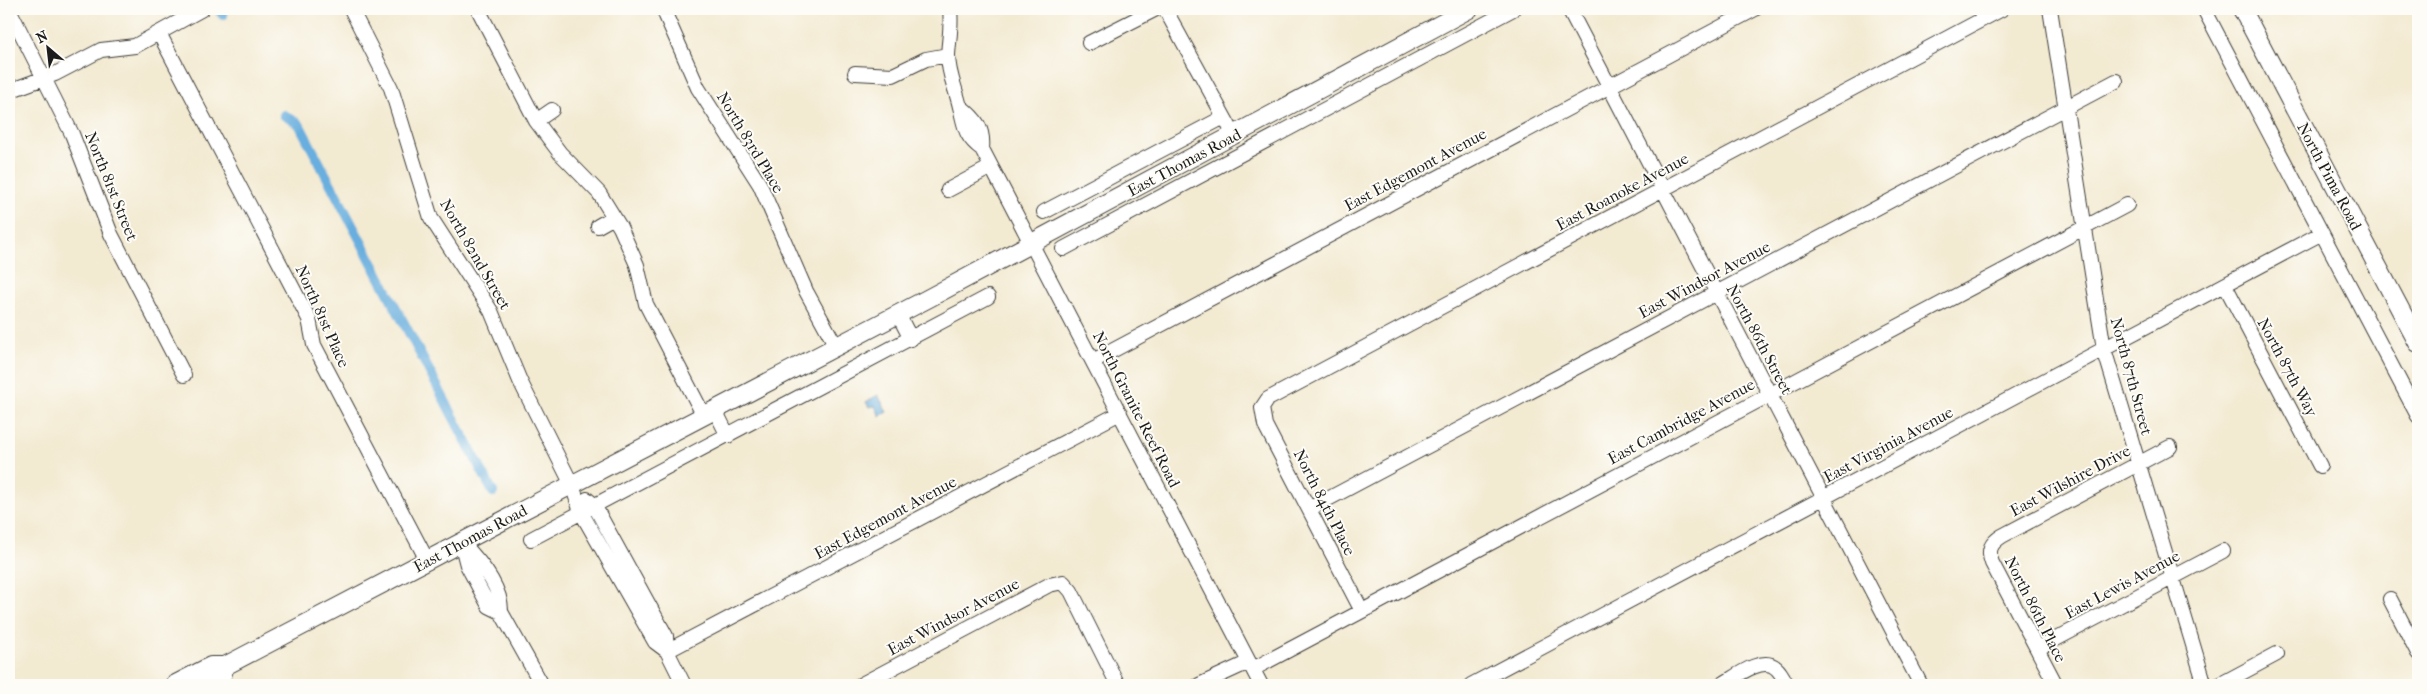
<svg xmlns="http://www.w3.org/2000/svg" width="2427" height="694" font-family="'IM FELL French Canon',serif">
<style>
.water{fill:#68aede;stroke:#42657d}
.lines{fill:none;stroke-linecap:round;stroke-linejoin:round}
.canal{stroke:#68aede;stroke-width:10}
.minor-casing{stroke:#3c3b37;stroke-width:16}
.major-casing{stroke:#3c3b37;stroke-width:20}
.minor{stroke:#fff;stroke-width:14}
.major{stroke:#fff;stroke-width:18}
.labels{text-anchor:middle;stroke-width:4;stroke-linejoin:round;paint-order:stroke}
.street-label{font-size:16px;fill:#1c1c1c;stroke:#fdfcf7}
</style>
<rect width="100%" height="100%" fill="#fdfcf7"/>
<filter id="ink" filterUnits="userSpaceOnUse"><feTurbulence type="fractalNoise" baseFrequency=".02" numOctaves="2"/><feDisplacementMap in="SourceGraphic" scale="10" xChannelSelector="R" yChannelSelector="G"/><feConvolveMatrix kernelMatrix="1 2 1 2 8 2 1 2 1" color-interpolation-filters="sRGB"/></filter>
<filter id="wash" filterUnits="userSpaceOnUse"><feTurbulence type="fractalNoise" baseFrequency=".0096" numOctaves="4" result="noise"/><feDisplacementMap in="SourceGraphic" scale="20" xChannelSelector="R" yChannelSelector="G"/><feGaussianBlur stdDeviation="1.12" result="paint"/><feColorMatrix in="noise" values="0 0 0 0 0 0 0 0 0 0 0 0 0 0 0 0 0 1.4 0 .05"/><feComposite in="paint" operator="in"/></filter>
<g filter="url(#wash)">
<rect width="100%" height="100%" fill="#f3ead2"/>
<path class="water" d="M878 395 887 412 880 416 875 406 869 407 866 402Z"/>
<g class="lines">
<path class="canal" d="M218 9 223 15
M284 115 299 124 493 492"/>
</g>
</g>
<g filter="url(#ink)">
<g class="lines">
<defs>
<path id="minor" d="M9 9 72 134 111 234 184 375
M351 9 391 88 431 218 491 311 520 381 572 485 581 512 655 642 667 651
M478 9 536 121 560 153 599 193 620 227 637 265 646 304 704 416
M663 9 698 88 760 185 806 291 836 346
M950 9C952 25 949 39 948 55 948 74 956 89 960 107 965 126 964 136 982 149L1261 685
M1165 9 1234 135
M1569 9 1921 685
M2050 9 2104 349 2205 685
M2204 9 2418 416
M159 33 309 319 314 345 427 560
M1089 43 1156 9
M855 73 893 75 926 59 948 55
M9 91 55 74 101 50 135 46 202 9
M960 106C976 119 984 128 982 149
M536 121 552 110
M948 190 991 167
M1044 212 1224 117
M598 226 614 217
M1063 249 1513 9
M2225 285 2320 466
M898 314 911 339
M1093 361 1755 9
M715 410 728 436
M587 499 594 505 666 636 667 651 684 685
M1309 509 2116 81
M531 539 988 297
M461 542C478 559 502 587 501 612L542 685
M461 542 467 565 489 606 501 612
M2390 599 2418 653
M1362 611 1265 425 1262 408 1268 399 2002 9
M2037 649 2223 551
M667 651 1120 413
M1253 669 2127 205
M860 685 1049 585 1063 582 1071 591 1118 685
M1199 685 1249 662
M1471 685 2322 233
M1721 685C1734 678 1762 655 1776 668 1781 672 1784 679 1787 685
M2056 685 1992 563C1987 550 1991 543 2002 536L2170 447
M2219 685 2277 654"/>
<path id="major" d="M2242 9 2418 343
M174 685 211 666H225L929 298 1469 9
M208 685 221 679 225 666"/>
</defs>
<use href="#minor" class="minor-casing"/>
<use href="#major" class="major-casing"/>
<use href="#minor" class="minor"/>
<use href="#major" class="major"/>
</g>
</g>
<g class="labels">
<g class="street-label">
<text transform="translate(751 142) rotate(59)" y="6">North 83rd Place</text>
<text transform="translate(1184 162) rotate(-28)" y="6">East Thomas Road</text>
<text transform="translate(1415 169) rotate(-28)" y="6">East Edgemont Avenue</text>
<text transform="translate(2330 176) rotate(62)" y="6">North Pima Road</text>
<text transform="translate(112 186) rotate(68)" y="6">North 81st Street</text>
<text transform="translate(1622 191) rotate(-28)" y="6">East Roanoke Avenue</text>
<text transform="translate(476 254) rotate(60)" y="6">North 82nd Street</text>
<text transform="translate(1704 279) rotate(-28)" y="6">East Windsor Avenue</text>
<text transform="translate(323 316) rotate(66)" y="6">North 81st Place</text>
<text transform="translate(1760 339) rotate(62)" y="6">North 86th Street</text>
<text transform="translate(2288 367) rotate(62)" y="6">North 87th Way</text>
<text transform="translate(2132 376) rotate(75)" y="6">North 87th Street</text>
<text transform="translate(1137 409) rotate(63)" y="6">North Granite Reef Road</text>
<text transform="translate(1681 421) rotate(-28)" y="6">East Cambridge Avenue</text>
<text transform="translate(1888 444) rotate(-28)" y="6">East Virginia Avenue</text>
<text transform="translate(2070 480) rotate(-28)" y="6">East Wilshire Drive</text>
<text transform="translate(1325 502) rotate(63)" y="6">North 84th Place</text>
<text transform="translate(885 517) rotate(-28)" y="6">East Edgemont Avenue</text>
<text transform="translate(470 538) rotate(-28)" y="6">East Thomas Road</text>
<text transform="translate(2122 584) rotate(-28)" y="6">East Lewis Avenue</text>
<text transform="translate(2036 609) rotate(63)" y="6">North 86th Place</text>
<text transform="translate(953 616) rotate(-28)" y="6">East Windsor Avenue</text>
</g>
</g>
<rect width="2427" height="694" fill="none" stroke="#fdfcf7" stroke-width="30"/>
<g transform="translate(48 48) rotate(332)" stroke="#fdfcf7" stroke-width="4" paint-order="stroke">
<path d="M0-4L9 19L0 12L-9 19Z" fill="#1c1c1c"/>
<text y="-8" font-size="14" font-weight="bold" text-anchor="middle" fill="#1c1c1c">N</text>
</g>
</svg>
